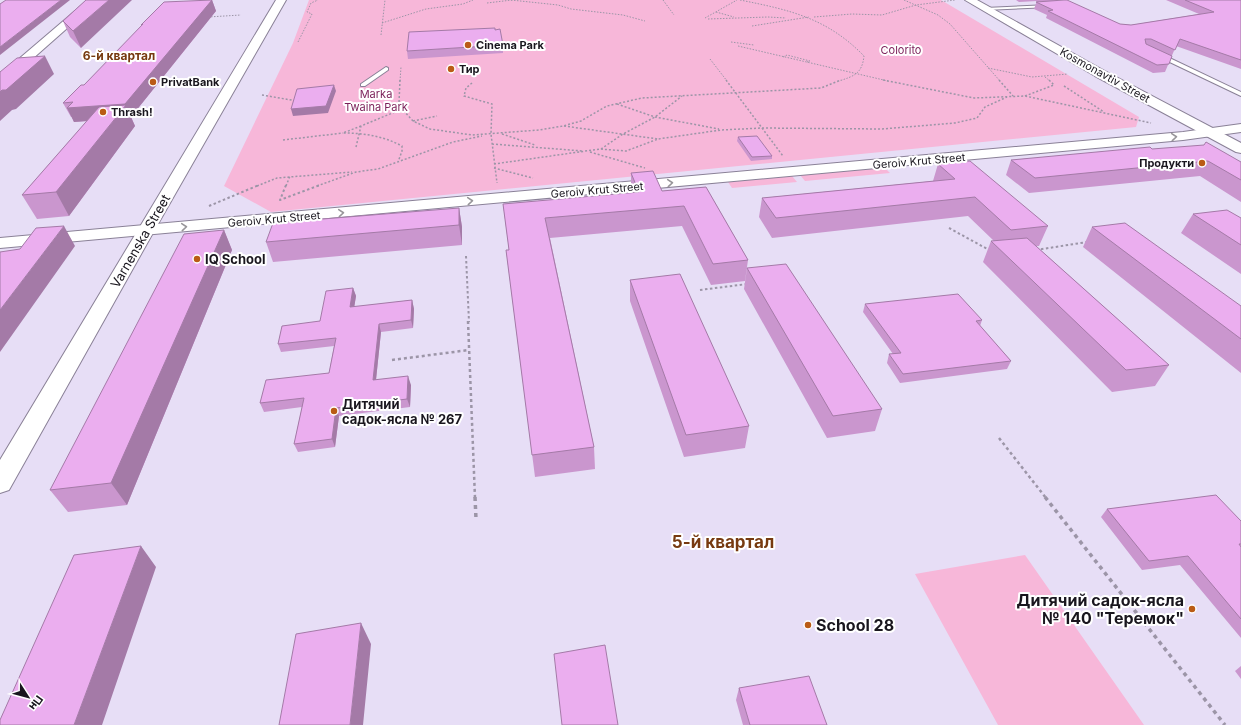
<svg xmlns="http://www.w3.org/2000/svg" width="1241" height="725" font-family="Inter,sans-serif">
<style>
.green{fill:#f7b7d9}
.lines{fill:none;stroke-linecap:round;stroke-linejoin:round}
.lane-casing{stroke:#8a8197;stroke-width:2}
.street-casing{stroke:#8a8197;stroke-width:2}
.secondary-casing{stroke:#8a8197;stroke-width:2}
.path-far4{stroke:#9c95a7;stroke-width:1;stroke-dasharray:1.5 1.5;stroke-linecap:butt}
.path-far3{stroke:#9c95a7;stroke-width:1.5;stroke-dasharray:2 2;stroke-linecap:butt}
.path-far2{stroke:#9c95a7;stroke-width:2;stroke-dasharray:2.5 2.5;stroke-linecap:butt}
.path-far1{stroke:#9c95a7;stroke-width:2.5;stroke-dasharray:3 3;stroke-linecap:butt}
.path{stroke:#9c95a7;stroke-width:3.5;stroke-dasharray:4 4;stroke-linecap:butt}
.lane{fill:#fff;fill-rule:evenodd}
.street{fill:#fff;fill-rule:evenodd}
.secondary{fill:#fff;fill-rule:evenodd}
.wall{fill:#ca96ce}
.shaded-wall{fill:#a47aa7}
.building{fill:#ebaeef;stroke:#a47aa7}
.oneway{stroke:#98969a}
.poi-dot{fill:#ba5b15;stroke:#fff;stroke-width:1.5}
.labels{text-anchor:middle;stroke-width:4;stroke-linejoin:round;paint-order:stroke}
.far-poi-label{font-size:11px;font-weight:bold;fill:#19161e;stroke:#fff;text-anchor:start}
.far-park-label{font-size:11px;fill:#7b1f59;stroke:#fff}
.far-street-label{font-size:11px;fill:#19161e;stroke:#fff}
.far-neighbourhood-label{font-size:12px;font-weight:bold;fill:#773a10;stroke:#fff}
.street-label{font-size:13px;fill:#19161e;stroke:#fff}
.poi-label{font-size:13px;font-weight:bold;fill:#19161e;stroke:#fff;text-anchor:start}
.near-poi-label{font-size:16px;font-weight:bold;fill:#19161e;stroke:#fff;text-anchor:end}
.near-neighbourhood-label{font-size:17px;font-weight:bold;fill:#773a10;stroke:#fff}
</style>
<rect width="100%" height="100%" fill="#e7def6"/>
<path class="green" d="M309 0H941L1139 117 1136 127 271 212 224 186 293 43Z
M885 168 890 173 805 181 800 175Z
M792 176 797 182 732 188 728 182Z
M1025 555 1144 725H998L915 574Z"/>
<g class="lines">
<defs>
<path id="lane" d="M1049 5 1051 7 985 10 983 9 985 8Z
M1155 53H1159L1241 92V96L1155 55Z
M386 67 388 68V70L365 86H361V84Z"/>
<path id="street" d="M88 0H99L4 84 0 85V75Z
M1241 124V132L1183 140 0 248V238L1183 132Z"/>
<path id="secondary" d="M276 0H286L154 231 9 490 0 493V460Z
M965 0H977L1103 70 1241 143V153L1236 152 1095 76Z"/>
</defs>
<use href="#lane" class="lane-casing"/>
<use href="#street" class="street-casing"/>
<use href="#secondary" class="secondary-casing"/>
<path class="path-far4" d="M511 0 558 5 571 9 623 15 645 21
M663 0 674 15
M740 0C790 10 827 18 864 56 862 74 854 76 839 81
M904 0 938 15 950 24 1000 81
M487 3 512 0
M716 12 734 17
M208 17 241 15
M814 17 852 14 882 15 916 5 955 0
M705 18 737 0
M708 19 768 17 786 18
M382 23 426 9 463 4 473 0
M752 26 809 17
M381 35 385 0
M298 42 312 14 307 12 311 3 318 0
M731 42 754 45
M738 46 888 81
M783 57 787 55 810 61 807 62
M710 59 727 81
M988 68 1032 77 1068 74
M1045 77 1050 81
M400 81 401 67"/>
<path class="path-far3" d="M400 80 399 103 402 109 413 121 430 129 472 135 539 130 563 126 581 121 607 106 642 98 821 88 841 80
M726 80 783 156
M883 80 974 98 1025 96 1151 123
M999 80 1013 96
M472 83 466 88 464 96 492 104 491 134 497 183
M1064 86 1104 112
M262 95 297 101
M1025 96 1054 85 1049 80
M617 104 655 117 719 129
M413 121 437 116
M361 126 343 133C364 133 383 136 402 146V151L398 162
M564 126 658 139
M502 134 535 145
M283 140 343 133
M492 144 583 151
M356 147 361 126 402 109
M601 149 623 134 655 117 682 96
M590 152 645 168
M494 164 600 149 626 151 658 139 721 130 762 128 882 129 955 123 977 118 985 107 1007 97
M494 168 533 178
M257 186 277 178 352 172
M286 186 290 176
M317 186 356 172 378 169 453 142 482 136"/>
<path class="path-far2" d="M286 185 280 200 320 185
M209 206 259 185
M949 228 991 251
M1036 250 1087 242
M466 256 469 322
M700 290 747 284"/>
<path class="path-far1" d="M468 321 475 498
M392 360 469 350
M999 438 1046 498"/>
<path class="path" d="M475 497 476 519
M1045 497 1225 725"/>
<use href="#lane" class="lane"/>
<use href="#street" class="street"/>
<use href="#secondary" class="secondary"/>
</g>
<path class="wall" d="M86 0 81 48 70 37 63 21Z
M212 0 216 11 131 117 135 126 69 216 37 219 22 195 87 121 74 122 72 117H71L63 103 84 85 142 26 141 25Z
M1016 0H1057V1L1120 24 1131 25 1199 14 1166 0H1241V69L1176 46 1165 72 1153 73 1046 18 1047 15 1034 9 1037 1 1019 2Z
M503 45V53L408 59 407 51Z
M738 137 772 156V159L751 161 737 141Z
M1152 149 1241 162V202L1200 176 1029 193 1006 175 1011 160Z
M938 164 1048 226 1039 246H1036L1169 365 1155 386 1112 392 983 262 991 241H994L968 216 772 238 759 217 762 198 933 181Z
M631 173 662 191 706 187 748 260 745 281 711 285 682 226 550 238 594 447 595 469 535 477 506 250H509L503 204 631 193Z
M459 208 462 227V245L273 262 266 242Z
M1193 214 1241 218V274L1181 233Z
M1092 227 1241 306V373L1083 247Z
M224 230 232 250 127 505 68 512 50 490Z
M747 268 882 409 875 431 827 438 744 289Z
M630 280 749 426 745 448 684 457 630 301Z
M353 288 356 296 354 307 412 300 414 309 413 328 381 332 376 380 411 385 410 407 339 416 335 447 298 452 294 444 302 407 264 412 260 403 329 373 334 346 281 352 278 344 320 321Z
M865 304 982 320 980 326 1011 361 1007 369 900 383 887 363 889 354H893L863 312Z
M1107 509 1241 521V638L1180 565 1142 570 1101 517Z
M1241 666V679L1235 671Z
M739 688 827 725H743L736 700Z"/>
<path class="shaded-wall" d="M61 0H70L0 55V47Z
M109 0H132L81 48 73 31Z
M212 0 216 11 131 117 135 126 69 216 56 192 115 119 74 122 67 108Z
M45 56 54 74 16 109 12 110 0 121V92Z
M334 85 336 91 328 113 293 116 291 109Z
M459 208 462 227V245L459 225Z
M64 226 75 246 0 352V310Z
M224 230 232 250 127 505 111 483Z
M353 288 356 296 353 315 350 307Z
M412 300 414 309 413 328 411 320Z
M379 324 381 332 375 389 373 380Z
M408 376 411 385 410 407 407 399Z
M336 408 339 416 335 447 332 439Z
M141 546 156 567 102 725H74Z
M361 623 371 644 363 725H350Z"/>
<path class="building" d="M6 0H61L0 47V4Z
M86 0H109L73 31 63 21Z
M212 0 125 104 67 108 73 102 63 103 81 85H84L143 24 141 25 164 2Z
M1064 0H1067L1120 24 1131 25 1214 12 1185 0H1241V60L1180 39 1175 50 1151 39H1145L1146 44 1172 56 1169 64 1157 65 1048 11 1053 10 1036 2Z
M495 28V30L500 29 503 45 407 51 409 32Z
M45 56 6 90H2L0 92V72L17 58Z
M334 85 326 106 291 109 297 89Z
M126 105 56 192 22 195 99 107Z
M757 136 772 156 752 157 738 137Z
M1206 142 1241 162V180L1208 161 1035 178 1011 160 1150 147 1152 149 1204 145Z
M970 161 1048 226 1011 230 975 197 776 218 762 198 955 179 938 164Z
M653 171 662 191 706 187 748 260 713 264 684 206 545 218 594 447 532 455 506 250H509L503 204 639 192 631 173Z
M459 208V225L266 242 273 223Z
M1227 210 1241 218V245L1193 214Z
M1125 223 1241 306V339L1092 227Z
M64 226 0 310V252L20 249 36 228Z
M224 230 111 483 50 490 184 234Z
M1027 238 1169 365 1126 370 991 241Z
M786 264 882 409 833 416 747 268Z
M680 274 749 426 686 435 630 280Z
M353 288 350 307 412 300 411 320 379 324 373 380 408 376 407 399 336 408 332 439 294 444 304 398 260 403 266 380 329 373 336 338 278 344 282 326 320 321 326 291Z
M958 294 982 320 976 321 1011 361 903 374 889 354 901 353 865 304Z
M1216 495 1241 521V544H1239L1241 547V619L1188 556 1149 561 1107 509Z
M141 546 74 725H0V720L74 555Z
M361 623 350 725H279L296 634Z
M605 645 618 725H562L554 654Z
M809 676 827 725H750L739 688Z"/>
<defs><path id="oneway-chevron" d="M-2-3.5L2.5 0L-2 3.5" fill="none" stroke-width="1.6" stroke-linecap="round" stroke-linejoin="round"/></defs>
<g class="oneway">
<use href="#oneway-chevron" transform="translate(1174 137) rotate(-5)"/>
<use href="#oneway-chevron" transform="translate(670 183) rotate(-5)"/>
<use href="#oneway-chevron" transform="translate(470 201) rotate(-5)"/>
<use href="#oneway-chevron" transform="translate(341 213) rotate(-5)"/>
<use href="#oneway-chevron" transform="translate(184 227) rotate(-5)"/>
</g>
<g class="poi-dot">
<circle cx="468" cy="45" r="4"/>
<circle cx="451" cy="69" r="4"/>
<circle cx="153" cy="82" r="4"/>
<circle cx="103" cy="112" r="4"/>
<circle cx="1202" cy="163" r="4"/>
<circle cx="197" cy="259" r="4"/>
<circle cx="334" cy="411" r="4"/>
<circle cx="1192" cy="609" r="4"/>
<circle cx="808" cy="625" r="4"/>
</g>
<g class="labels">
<g class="far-poi-label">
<text x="476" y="49">Cinema Park</text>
<text x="459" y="73">Тир</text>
<text x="161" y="86">PrivatBank</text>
<text x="111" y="116">Thrash!</text>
<text x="1194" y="167" text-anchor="end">Продукти</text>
</g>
<g class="far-park-label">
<text x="901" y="54">Colorito</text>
<text x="376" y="98">Marka<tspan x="376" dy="13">Twaina Park</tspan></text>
</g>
<g class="far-street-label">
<text transform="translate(1105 75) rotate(29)" y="4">Kosmonavtiv Street</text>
<text transform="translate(919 161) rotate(-5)" y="4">Geroiv Krut Street</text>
<text transform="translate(597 190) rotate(-5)" y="4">Geroiv Krut Street</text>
<text transform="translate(274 219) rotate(-5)" y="4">Geroiv Krut Street</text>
</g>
<g class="far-neighbourhood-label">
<text x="119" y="60">6-й квартал</text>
</g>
<g class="street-label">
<text transform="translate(140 241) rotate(-60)" y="5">Varnenska Street</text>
</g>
<g class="poi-label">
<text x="205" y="264">IQ School</text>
<text x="342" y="409">Дитячий<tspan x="342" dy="15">садок-ясла № 267</tspan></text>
</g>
<g class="near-poi-label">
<text x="1184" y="606">Дитячий садок-ясла<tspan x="1184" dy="18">№ 140 "Теремок"</tspan></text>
<text x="816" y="631" text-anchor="start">School 28</text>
</g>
<g class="near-neighbourhood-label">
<text x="723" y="548">5-й квартал</text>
</g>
</g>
<g transform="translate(28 697) rotate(126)" stroke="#ffffff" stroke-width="3" paint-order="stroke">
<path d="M0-3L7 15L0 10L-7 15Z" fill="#19161e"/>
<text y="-6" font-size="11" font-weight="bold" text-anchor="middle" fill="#19161e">Пн</text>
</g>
</svg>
